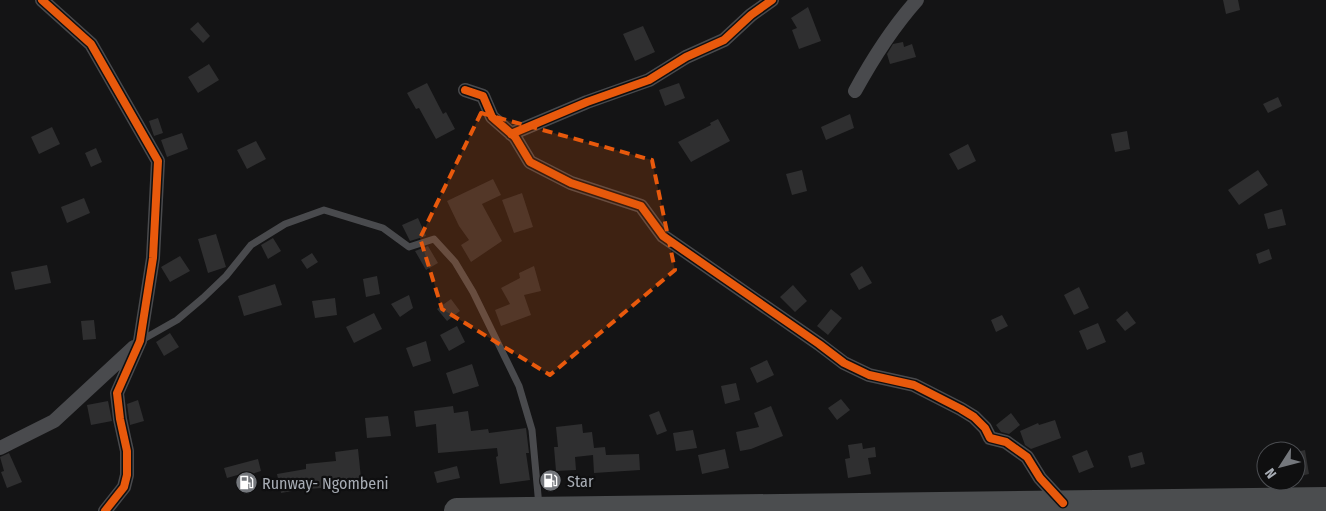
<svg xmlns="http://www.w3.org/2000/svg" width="1326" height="511" font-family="'Fira Sans Condensed',sans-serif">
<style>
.building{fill:#2f2f30}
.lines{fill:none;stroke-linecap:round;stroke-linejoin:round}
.lane{stroke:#494a4d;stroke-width:7}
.street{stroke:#494a4d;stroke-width:14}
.highway{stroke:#4b4d4f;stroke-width:26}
.cycleway-casing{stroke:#0f0f10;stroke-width:11}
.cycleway{stroke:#e8590c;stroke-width:8}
.marked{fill:#e8590c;fill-opacity:0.2;stroke:#e8590c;stroke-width:4;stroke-dasharray:10 6;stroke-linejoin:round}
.labels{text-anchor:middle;stroke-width:4.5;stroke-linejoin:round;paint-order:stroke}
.poi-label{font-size:16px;fill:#a7acb4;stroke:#0f0f10;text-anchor:start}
</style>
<rect width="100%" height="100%" fill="#141415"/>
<path class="building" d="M1223 0H1238L1240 10 1226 14Z
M808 7 821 41 799 49 792 30 797 28 791 18Z
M198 22 210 36 203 43 190 29Z
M643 26 655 52 635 61 623 34Z
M903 42 904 47 912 44 916 57 890 64 887 54 893 44Z
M209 64 219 80 198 93 188 77Z
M427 83 443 114 446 112 455 129 436 139 419 108 416 109 407 93Z
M679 83 685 98 665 106 659 90Z
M1278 97 1282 106 1268 113 1263 104Z
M850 114 854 128 826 140 821 127Z
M158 118 163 133 154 136 149 121Z
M718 119 730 141 691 162 678 142 711 125 710 123Z
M52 127 60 144 39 154 31 137Z
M1127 131 1130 149 1115 152 1111 134Z
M182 133 188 149 167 157 161 140Z
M256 141 266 159 247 169 237 150Z
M968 144 976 161 958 170 949 154Z
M96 148 102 162 91 167 85 153Z
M802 170 807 191 792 195 786 174Z
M1258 170 1268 185 1239 205 1228 190Z
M493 179 501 195 482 204 502 241 471 262 461 245 469 240 459 226 447 201Z
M522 193 533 227 514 233 502 200Z
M84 198 90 213 67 223 61 207Z
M1282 209 1286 225 1268 229 1264 214Z
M418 218 426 236 410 241 402 225Z
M216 234 226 267 208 273 198 239Z
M273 238 281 251 268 259 261 245Z
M428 246 438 263 426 270 415 251Z
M1269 249 1272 259 1259 264 1256 254Z
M312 253 318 262 307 269 301 260Z
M180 256 190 271 170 282 161 267Z
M47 265 51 283 15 290 11 272Z
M534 266 541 291 524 295 531 315 501 326 495 310 510 304 501 288 520 278 519 273Z
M862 266 872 283 859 290 850 274Z
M377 276 380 294 366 297 363 279Z
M275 284 282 305 244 316 238 296Z
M793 285 807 301 795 312 780 297Z
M1079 287 1089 308 1074 315 1064 295Z
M409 295 413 308 400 317 391 304Z
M335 298 337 315 315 318 312 301Z
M451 299 460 311 447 321 437 309Z
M831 309 842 318 828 335 817 326Z
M1127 311 1136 323 1125 331 1116 320Z
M374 313 382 329 354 343 346 327Z
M1002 315 1008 326 996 332 991 320Z
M94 320 96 339 83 340 81 321Z
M1098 323 1106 342 1087 350 1079 331Z
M457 326 465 342 449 351 440 335Z
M170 333 179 347 164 356 156 342Z
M426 341 431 361 413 367 406 348Z
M767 360 774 375 757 383 750 368Z
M472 364 479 386 453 394 446 373Z
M736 383 740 400 725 404 721 386Z
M841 399 850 410 837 420 828 408Z
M138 400 144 421 130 425 127 404Z
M108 401 112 421 91 425 87 405Z
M453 406 454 413 468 411 471 431 488 429 489 433 526 428 529 453H526L530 480 500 484 496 457 498 456 497 448 438 453 436 424 416 427 414 411Z
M771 406 783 436 751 449 740 451 736 432 759 427 754 413Z
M659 411 667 431 657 435 649 415Z
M1011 413 1020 425 1009 434 1001 432 996 425Z
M388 416 391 436 367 438 365 418Z
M1055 420 1061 438 1031 449 1025 445 1020 431 1038 423 1039 425Z
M582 424 583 433 592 432 594 448 605 447 606 455 639 454 640 470 594 473 593 455 575 457 576 470 556 471 554 447H558L556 427Z
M693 430 697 448 676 451 673 433Z
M862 443 863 449 875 447 876 457 868 458 871 474 848 478 845 459 850 458 848 445Z
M358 449 361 478 331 481 332 487 309 489V488L281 493 277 474 306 469V464L336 461 335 452Z
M725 449 729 468 702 474 698 455Z
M1087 450 1094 467 1079 473 1072 456Z
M1305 450 1309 474 1296 477V452Z
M1142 452 1145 464 1131 468 1128 456Z
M9 453 22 482 7 488 1 472 4 471 0 457Z
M258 459 261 471 249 475 248 472 227 478 224 468Z
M457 466 460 478 437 483 434 472Z"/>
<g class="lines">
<path class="lane" d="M140 341 177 320 203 298 226 276 251 245 285 224 324 210 383 228 409 247 434 239 455 262 473 292 519 386 532 430 539 506"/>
<path class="street" d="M42 0 91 44 158 161 153 258 140 341 117 393 120 419 127 451V475L124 487 105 511
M465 90 483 96 492 117 515 137 530 162 571 183 641 206 663 236 819 344 844 363 869 375 914 385 961 409 974 417 985 428 990 438 1006 442 1027 457 1040 478 1063 503
M855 91C873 58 892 28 917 0
M511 134 587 102 649 80 686 57 724 40 751 15 772 0
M0 448 54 421 134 347"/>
<path class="highway" d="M457 511 1326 500"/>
<defs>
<path id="cycleway" d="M42 0 91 44 158 161 153 258 140 341 117 393 120 419 127 451V475L124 487 105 511
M465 90 483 96 492 117 515 137 530 162 571 183 641 206 663 236 819 344 844 363 869 375 914 385 961 409 974 417 985 428 990 438 1006 442 1027 457 1040 478 1063 503
M511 134 587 102 649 80 686 57 724 40 751 15 772 0"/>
</defs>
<use href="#cycleway" class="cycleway-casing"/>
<use href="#cycleway" class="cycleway"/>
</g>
<path class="marked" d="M481 113 652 160 675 270 550 375 442 309 420 238Z"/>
<defs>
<symbol id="fuel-disc" viewBox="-11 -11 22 22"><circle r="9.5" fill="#74777c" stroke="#0f0f10"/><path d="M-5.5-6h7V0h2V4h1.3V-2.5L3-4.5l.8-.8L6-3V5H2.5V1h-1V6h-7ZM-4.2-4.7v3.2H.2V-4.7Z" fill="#fff"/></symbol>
</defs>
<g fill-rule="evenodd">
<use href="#fuel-disc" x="538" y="468" width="25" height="25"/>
<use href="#fuel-disc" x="234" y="470" width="25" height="25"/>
</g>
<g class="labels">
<g class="poi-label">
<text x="567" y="487">Star</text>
<text x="262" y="489">Runway- Ngombeni</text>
</g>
</g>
<g transform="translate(1281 466) rotate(234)"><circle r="24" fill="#0f0f10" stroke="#4c4e52"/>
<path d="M0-4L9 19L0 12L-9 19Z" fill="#74777c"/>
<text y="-8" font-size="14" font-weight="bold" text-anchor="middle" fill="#a7acb4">N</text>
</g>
</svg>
